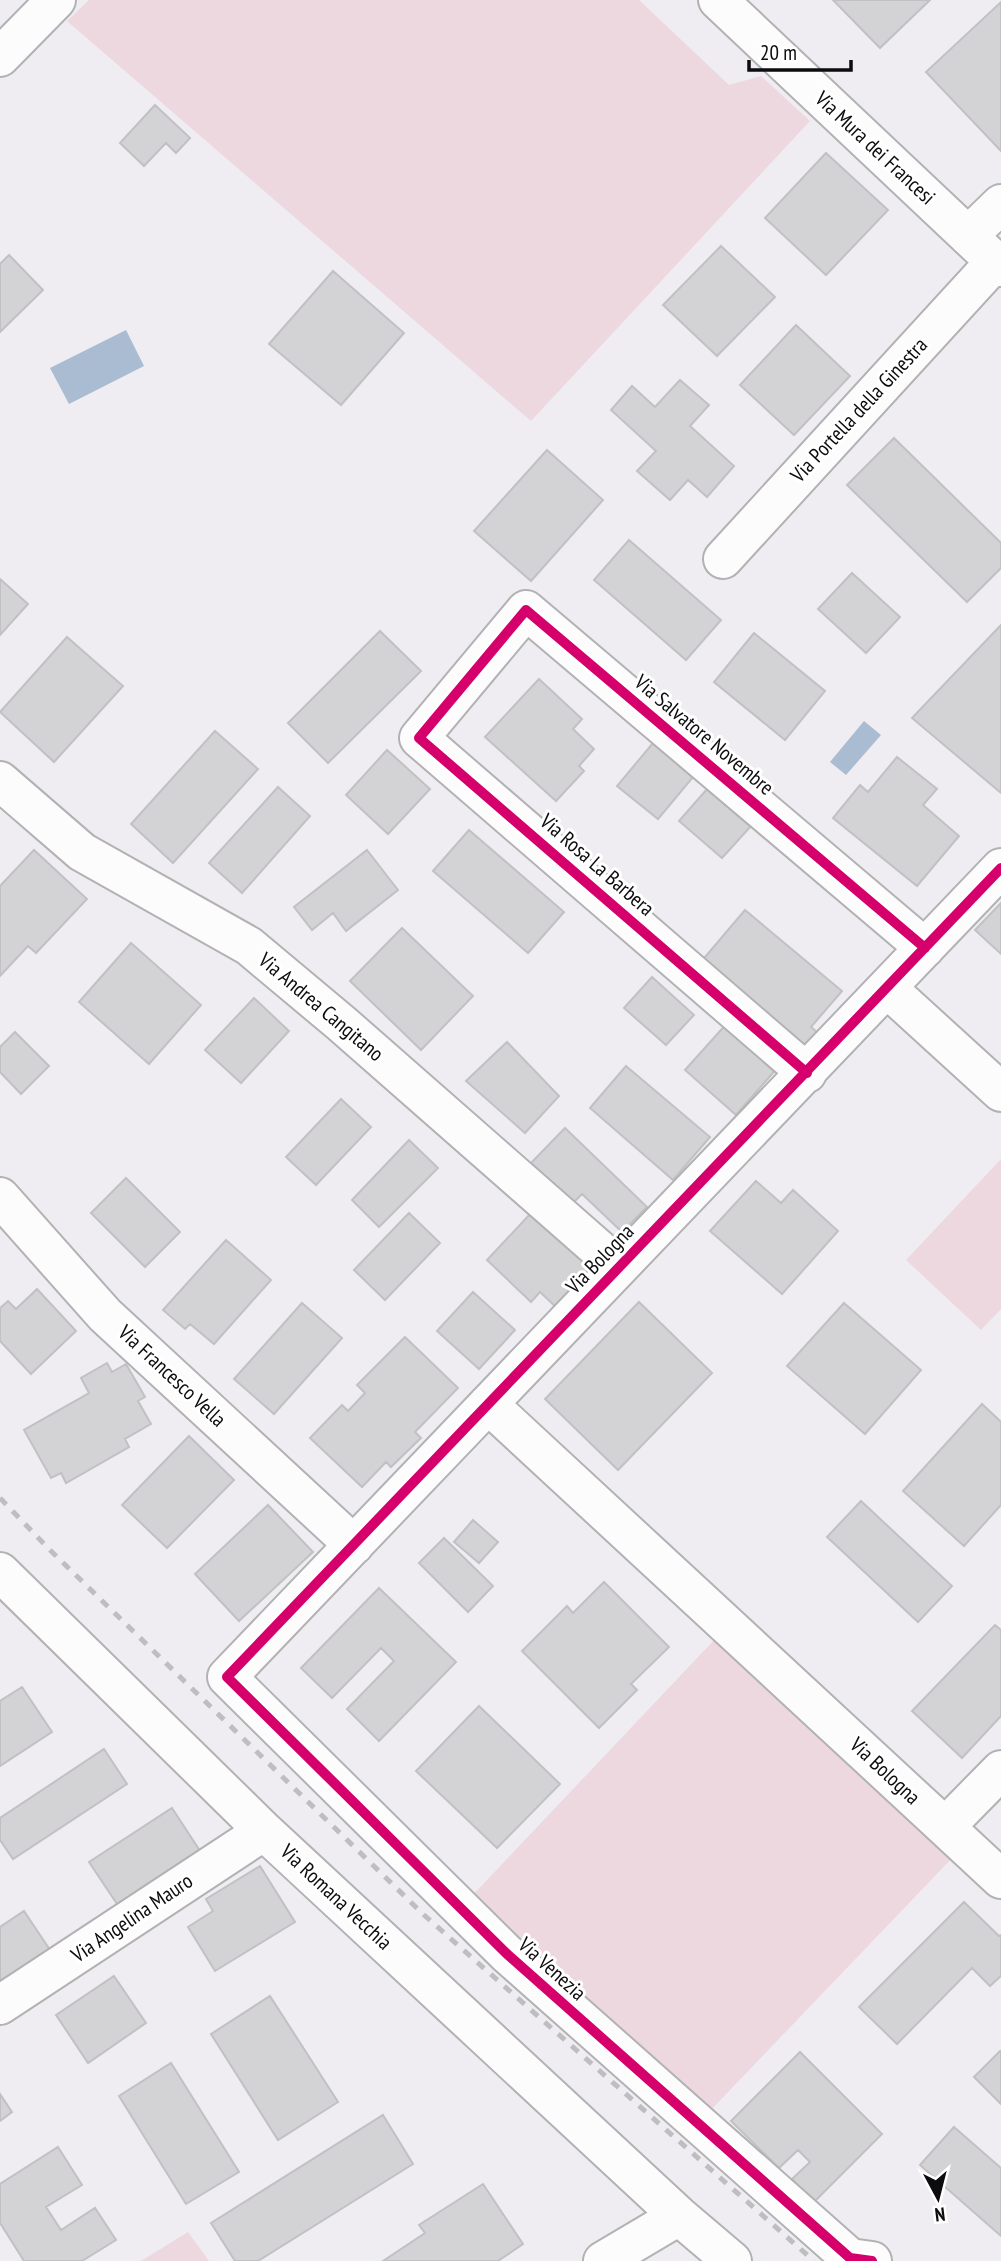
<svg xmlns="http://www.w3.org/2000/svg" width="1001" height="2261" font-family="'PT Sans Narrow',sans-serif">
<style>
.green{fill:#edd8df}
.water{fill:#a9bcd2}
.building{fill:#d3d2d5;stroke:#c1c0c3;stroke-width:2}
.lines{fill:none;stroke-linecap:round;stroke-linejoin:round}
.minor-casing{stroke:#b2b2b4;stroke-width:42}
.minor{stroke:#fdfcfd;stroke-width:38}
.rail{stroke:#bebdbf;stroke-width:5;stroke-dasharray:9 9;stroke-linecap:butt}
.cycleway-casing{stroke:#fff;stroke-width:15}
.cycleway{stroke:#d6006c;stroke-width:10}
.labels{text-anchor:middle;stroke-width:6;stroke-linejoin:round;paint-order:stroke}
.street-label{font-size:21px;fill:#0c0c0e;stroke:#fff}
</style>
<rect width="100%" height="100%" fill="#efedf1"/>
<path class="green" d="M89 0H639L729 85 761 76 810 121 531 421 67 21Z
M1001 1159V1309L981 1330 906 1260Z
M716 1638 956 1854 708 2113 470 1898Z
M188 2232 209 2261H141Z"/>
<path class="water" d="M126 330 144 366 69 404 50 368Z
M864 721 881 735 846 775 830 762Z"/>
<path class="building" d="M833 0H930L880 48Z
M1001 2V151L926 72Z
M155 105 190 138 176 153 166 143 144 166 120 143Z
M826 153 888 210 826 275 765 218Z
M721 246 775 297 717 356 663 305Z
M9 255 43 290 0 332V264Z
M333 271 404 333 341 405 269 344Z
M796 325 850 376 794 435 740 385Z
M680 380 709 405 690 426 734 466 707 497 688 480 670 500 637 471 656 451 611 410 632 386 655 407Z
M894 438 1001 543V568L967 602 847 485Z
M547 450 603 500 531 581 474 531Z
M629 540 721 620 686 660 594 580Z
M852 573 900 617 866 653 818 609Z
M0 579 28 604 0 635Z
M1001 625V793L912 718Z
M380 631 421 671 328 763 288 723Z
M754 633 825 691 785 740 714 682Z
M67 637 123 686 54 762 0 712Z
M539 679 582 719 573 729 594 749 579 766 584 771 556 801 485 737Z
M215 731 258 769 173 863 131 824Z
M653 743 694 776 658 819 617 786Z
M387 750 430 789 388 834 346 795Z
M897 757 937 789 923 805 959 836 917 886 833 818 860 785 868 792Z
M278 787 310 816 242 893 209 863Z
M708 788 751 826 722 858 679 821Z
M469 830 564 912 528 953 433 871Z
M34 850 87 899 36 953 28 946 0 976V886Z
M367 850 398 890 346 931 333 913 312 930 294 907Z
M1001 903V954L975 930Z
M745 910 842 991 811 1027 825 1039 810 1057 700 963Z
M402 928 473 996 421 1050 350 981Z
M131 943 201 1005 149 1064 79 1002Z
M652 977 694 1015 666 1045 624 1008Z
M254 998 289 1031 241 1083 205 1050Z
M729 1021 779 1066 736 1115 685 1070Z
M15 1032 49 1066 21 1094 0 1072V1047Z
M507 1042 559 1096 525 1133 466 1081Z
M626 1066 710 1137 673 1180 590 1108Z
M341 1099 371 1127 316 1185 286 1157Z
M565 1128 647 1207 622 1232 582 1194 573 1203 531 1163Z
M409 1140 438 1168 379 1227 352 1200Z
M126 1178 180 1232 145 1267 91 1213Z
M756 1181 781 1203 793 1190 838 1231 782 1294 710 1231Z
M532 1212 594 1270 557 1308 540 1292 531 1302 487 1260Z
M409 1213 440 1243 385 1300 354 1270Z
M226 1240 271 1280 214 1344 190 1324 185 1329 163 1310Z
M37 1289 76 1331 31 1374 0 1341V1308L8 1301 16 1309Z
M473 1292 515 1330 479 1369 437 1331Z
M639 1302 712 1373 618 1470 545 1399Z
M302 1303 342 1338 274 1414 234 1379Z
M844 1303 921 1370 865 1434 787 1366Z
M405 1337 458 1388 415 1432 421 1438 391 1467 386 1462 362 1487 310 1438 342 1405 348 1411 365 1393 357 1385Z
M107 1363 112 1372 126 1364 145 1397 138 1401 151 1424 125 1439 129 1447 66 1483 61 1473 51 1478 24 1430 89 1393 81 1378Z
M982 1404 1001 1422V1505L964 1546 903 1491Z
M189 1436 234 1480 167 1548 122 1505Z
M861 1501 952 1586 918 1622 827 1537Z
M268 1505 313 1552 239 1621 195 1574Z
M473 1520 498 1542 479 1563 454 1542Z
M444 1538 493 1586 468 1612 419 1563Z
M604 1582 669 1647 631 1684 637 1690 599 1728 522 1651 567 1606 573 1613Z
M379 1588 456 1662 379 1741 347 1709 394 1661 381 1648 332 1698 301 1668Z
M995 1625 1001 1630V1716L962 1758 912 1711Z
M22 1687 52 1732 0 1766V1701Z
M479 1706 560 1784 497 1848 416 1771Z
M104 1749 127 1784 13 1859 0 1840V1818Z
M172 1808 202 1854 119 1907 89 1862Z
M260 1866 295 1922 215 1971 188 1927 213 1911 206 1899Z
M964 1902 999 1936 1001 1935V1976L990 1986 972 1968 897 2044 859 2007Z
M24 1911 54 1956 0 1992V1927Z
M114 1976 146 2023 88 2063 56 2015Z
M270 1996 338 2102 278 2140 211 2034Z
M1000 2051H1001V2104L974 2077Z
M800 2052 882 2134 814 2202 792 2179 810 2162 798 2150 779 2168 731 2121Z
M171 2063 239 2172 186 2204 119 2096Z
M0 2094 12 2112 0 2121Z
M383 2115 413 2164 258 2261H235L211 2223Z
M954 2127 1001 2168V2236L920 2165Z
M58 2147 82 2185 46 2207 61 2230 95 2208 116 2240 82 2261H24L0 2223V2184Z
M483 2184 523 2244 498 2261H383L425 2233 419 2225Z"/>
<g class="lines">
<defs>
<path id="minor" d="M718 0 1001 267
M0 57 56 0
M968 236 1001 204
M723 559 995 262
M0 781 82 852 249 946 341 1023 619 1267
M887 988 1001 1092
M807 1073 419 738 526 610 925 948
M0 1197 105 1315 354 1545
M488 1404 945 1827 1001 1770
M0 1572 264 1831 679 2216 732 2261
M945 1827 1001 1879
M0 2005 264 1831
M603 2261 679 2216
M872 2261 850 2258 507 1954 227 1677 1001 868"/>
</defs>
<use href="#minor" class="minor-casing"/>
<use href="#minor" class="minor"/>
<path class="rail" d="M0 1498 50 1550 424 1915 814 2261"/>
<defs>
<path id="cycleway" d="M807 1073 419 738 526 610 925 948
M872 2261 850 2258 507 1954 227 1677 1001 868"/>
</defs>
<use href="#cycleway" class="cycleway-casing"/>
<use href="#cycleway" class="cycleway"/>
</g>
<g class="labels">
<g class="street-label">
<text transform="translate(875 148) rotate(43)" y="7">Via Mura dei Francesi</text>
<text transform="translate(859 410) rotate(-47)" y="7">Via Portella della Ginestra</text>
<text transform="translate(704 735) rotate(40)" y="7">Via Salvatore Novembre</text>
<text transform="translate(597 865) rotate(41)" y="7">Via Rosa La Barbera</text>
<text transform="translate(321 1007) rotate(40)" y="7">Via Andrea Cangitano</text>
<text transform="translate(600 1259) rotate(-46)" y="7">Via Bologna</text>
<text transform="translate(172 1376) rotate(43)" y="7">Via Francesco Vella</text>
<text transform="translate(885 1771) rotate(43)" y="7">Via Bologna</text>
<text transform="translate(336 1897) rotate(43)" y="7">Via Romana Vecchia</text>
<text transform="translate(132 1918) rotate(-34)" y="7">Via Angelina Mauro</text>
<text transform="translate(552 1969) rotate(42)" y="7">Via Venezia</text>
</g>
</g>
<g transform="translate(938 2198) rotate(173)" stroke="#ffffff" stroke-width="5" paint-order="stroke">
<path d="M0-5L12 26L0 18L-12 26Z" fill="#0c0c0e"/>
<text y="-10" font-size="19" font-weight="bold" text-anchor="middle" fill="#0c0c0e">N</text>
</g>
<path d="M749 60v10h102v-10" fill="none" stroke="#0c0c0e" stroke-width="3.5"/>
<text x="760" y="60" font-size="21" fill="#0c0c0e" stroke="#ffffff" stroke-width="5" paint-order="stroke">20 m</text>
</svg>
